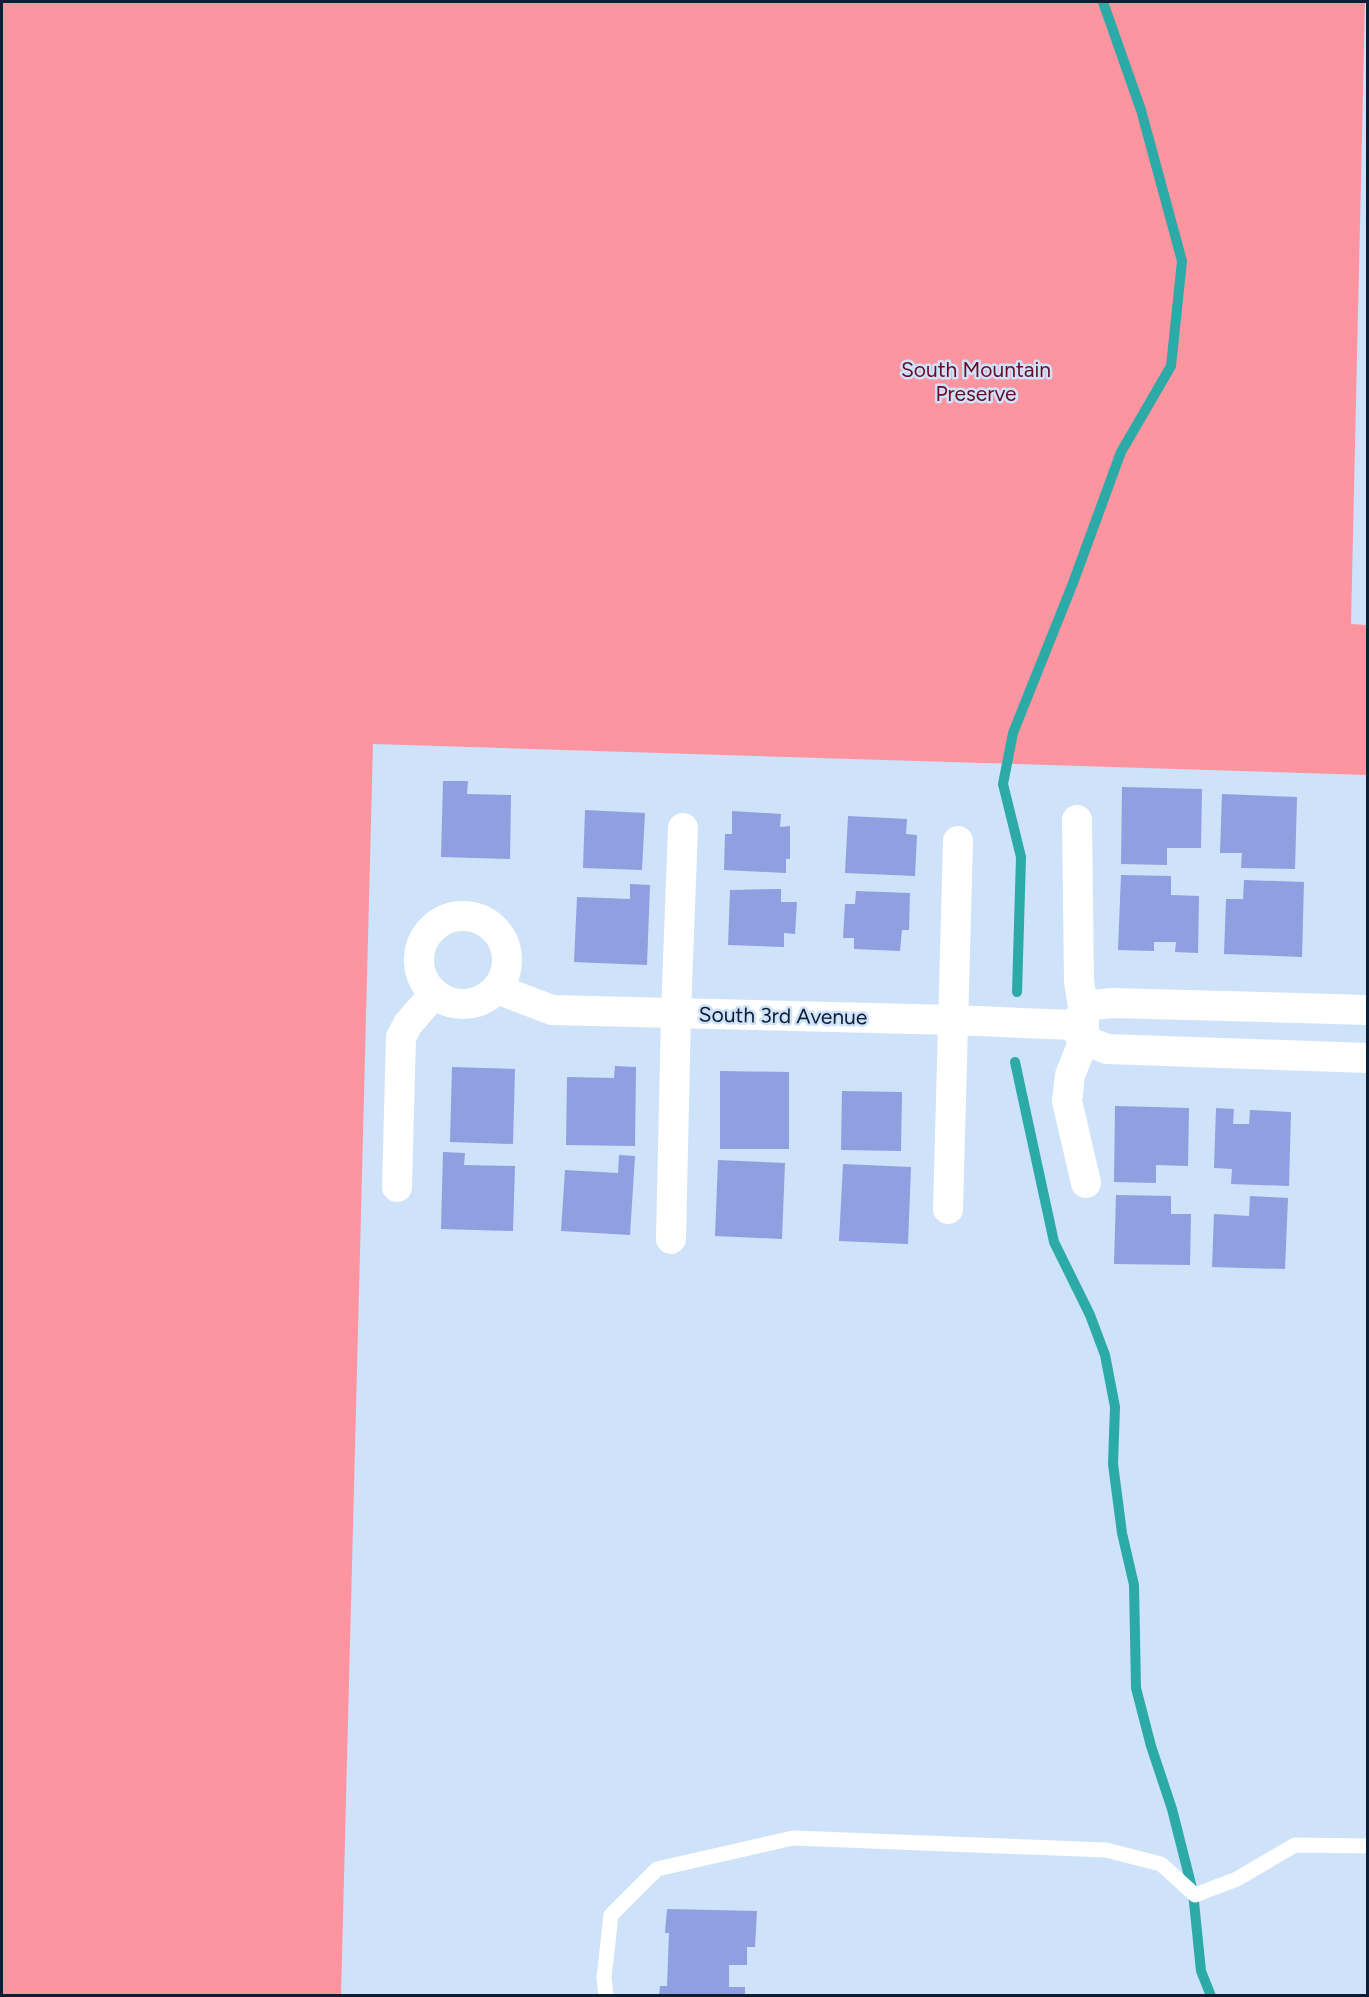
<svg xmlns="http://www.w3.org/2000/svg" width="1369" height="1997" font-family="Figtree,sans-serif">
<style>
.green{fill:#fd95a1}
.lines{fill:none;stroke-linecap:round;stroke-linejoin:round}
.stream{stroke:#2baaa8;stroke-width:10}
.building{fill:#8f9fdf}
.lane{stroke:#fff;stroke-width:15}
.street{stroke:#fff;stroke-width:30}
.labels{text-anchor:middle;stroke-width:5;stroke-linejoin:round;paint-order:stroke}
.park-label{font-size:21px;fill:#6c0a26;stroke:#cee2f9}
.street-label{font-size:21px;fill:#0b1e33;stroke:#cee2f9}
</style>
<rect width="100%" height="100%" fill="#cee2f9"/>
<path class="green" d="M2 2H1365L1351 624 1367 625V775L373 744 341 1995H2Z"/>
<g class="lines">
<path class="stream" d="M1017 992 1021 857 1003 784 1013 733 1073 583 1121 452 1171 366 1182 261 1141 110 1103 2
M1015 1062 1054 1242 1090 1315 1105 1355 1115 1407 1113 1464 1122 1533 1134 1585 1136 1688 1151 1746 1172 1809 1193 1892 1201 1971 1211 1996"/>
</g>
<path class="building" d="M443 781H468L467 794 511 795 510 859 441 857Z
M1122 787 1202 789 1201 848H1167V865L1121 864Z
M1222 794 1297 797 1295 869 1241 868 1242 853H1220Z
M585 810 645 813 642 870 583 868Z
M732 811 781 814 780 827 790 826V859H786V873L724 870 725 834H732Z
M848 816 907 819 906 834 917 835 915 876 845 873Z
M1121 875 1171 876V895L1199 896 1198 953 1175 952 1176 942H1154V951L1118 950Z
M1244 880 1304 882 1302 957 1224 954 1226 899H1243Z
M630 884 650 885 647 965 574 962 577 897 630 899Z
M781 889V902H797L795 934 784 933V947L728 945 730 890Z
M856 891 910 893 909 930H902L900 951 854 949V938H843L845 904H855Z
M615 1066 636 1067 635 1146 566 1145 567 1077 614 1078Z
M452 1067 515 1069 513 1144 450 1142Z
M720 1071 789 1072V1149H720Z
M842 1091 902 1092 901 1151 841 1150Z
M1115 1106 1189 1108 1188 1166 1156 1165V1183L1114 1182Z
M1216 1108 1234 1109 1233 1124H1249L1250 1110 1291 1112 1289 1186 1231 1184 1232 1169 1214 1168Z
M443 1152 465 1153 464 1165 515 1166 513 1231 441 1229Z
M619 1155 635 1156 630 1235 561 1231 565 1170 618 1173Z
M718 1160 785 1163 782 1239 715 1236Z
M843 1164 911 1167 908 1244 839 1241Z
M1116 1195 1171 1196V1214H1191L1190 1265 1114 1264Z
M1250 1196 1288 1198 1285 1269 1212 1267 1214 1214 1249 1216Z
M667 1909 757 1911 755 1947H747V1965H729V1987H745V1996H659L660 1986H667L669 1933H665Z"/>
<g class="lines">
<path class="lane" d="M606 1996 604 1978 611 1915 657 1869 793 1838 1106 1850 1161 1864 1195 1895 1237 1879 1295 1845 1368 1846"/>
<path class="street" d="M1077 820 1079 981 1084 1013V1040L1070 1075 1067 1101 1086 1183
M419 960a44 44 0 1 1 88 0a44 44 0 1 1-88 0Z
M497 989 552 1010 953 1020 1072 1025 1093 1005 1113 1003 1368 1010
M1072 1025 1084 1040 1107 1049 1368 1058
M397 1187 401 1037 408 1024 434 994
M948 1209 958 841
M671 1239 676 1013 683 828"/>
</g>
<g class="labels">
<g class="park-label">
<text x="976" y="377">South Mountain<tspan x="976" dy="24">Preserve</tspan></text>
</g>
<g class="street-label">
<text transform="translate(783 1016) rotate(1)" y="7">South 3rd Avenue</text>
</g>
</g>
<rect width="1369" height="1997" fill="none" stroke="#0b1e33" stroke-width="6"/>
</svg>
